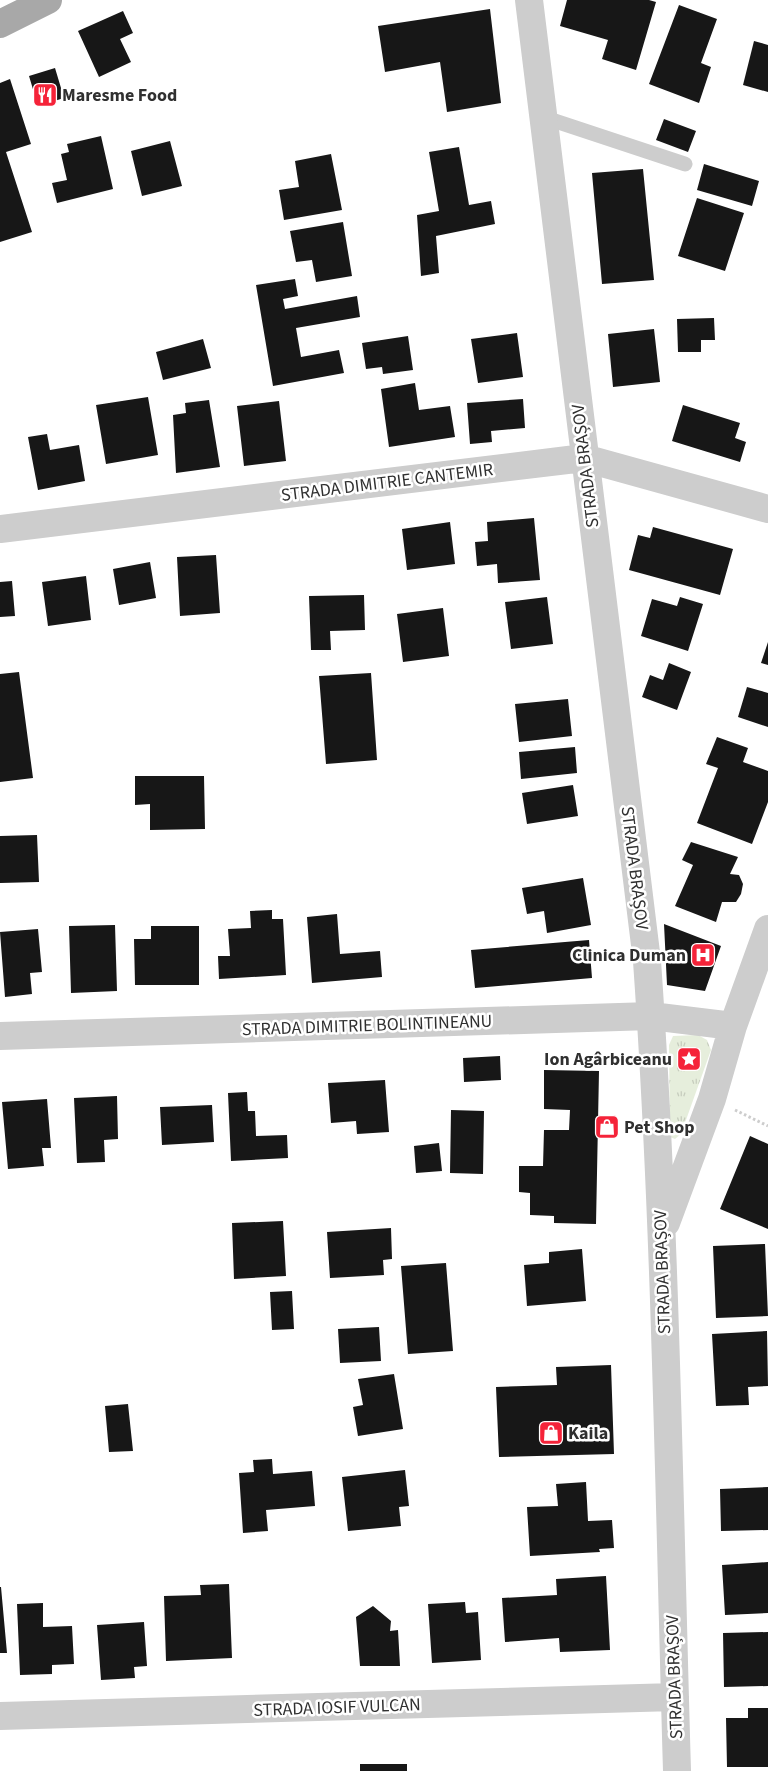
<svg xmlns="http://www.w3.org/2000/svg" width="768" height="1771" font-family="'Source Sans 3',sans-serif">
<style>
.grass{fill:url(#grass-tufts)}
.building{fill:#171717}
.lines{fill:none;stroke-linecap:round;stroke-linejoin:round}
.path{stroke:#cdcdcd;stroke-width:3;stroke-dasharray:2.5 2.5;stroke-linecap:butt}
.service{stroke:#cdcdcd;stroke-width:15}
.minor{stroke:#cdcdcd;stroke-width:28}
.primary{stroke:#a8a8a8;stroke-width:28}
.labels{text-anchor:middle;stroke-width:5;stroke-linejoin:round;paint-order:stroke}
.poi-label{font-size:18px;font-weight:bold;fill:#303030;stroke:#fff;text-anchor:start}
.street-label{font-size:18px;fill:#303030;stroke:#fff}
</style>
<defs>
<pattern id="grass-tufts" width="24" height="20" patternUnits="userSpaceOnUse" patternTransform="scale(1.25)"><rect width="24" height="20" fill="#e6eedc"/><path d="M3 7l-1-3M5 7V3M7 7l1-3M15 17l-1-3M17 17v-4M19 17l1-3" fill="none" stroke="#c6ccbd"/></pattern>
</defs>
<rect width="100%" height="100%" fill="#fff"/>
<path class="grass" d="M698 1035 707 1040 711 1050 681 1134 675 1139 670 1137 669 1045 673 1036Z"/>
<path class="building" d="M567 0H649L656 2 636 70 602 59 608 40 560 26Z
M679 5 717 19 701 63 711 67 699 103 649 84Z
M490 9 501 103 447 112 440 62 385 72 378 26Z
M123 11 133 33 120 39 131 62 99 77 78 31Z
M754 41 768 45V92L743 85Z
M55 68 64 98 38 106 29 76Z
M10 79 31 144 6 152 32 232 0 242V83Z
M664 119 696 131 688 152 656 140Z
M101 136 113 189 57 203 52 183 67 180 61 154 69 152 67 144Z
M170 141 182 186 142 196 131 151Z
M459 147 469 205 491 201 495 224 436 236 439 273 421 276 417 215 439 211 429 152Z
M331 154 342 210 284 220 279 190 299 187 295 161Z
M704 164 759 181 752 206 697 190Z
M643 169 654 280 602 284 592 173Z
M697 198 744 213 725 271 678 256Z
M343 222 352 276 316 282 312 260 296 262 290 231Z
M295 279 298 296 283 299 285 309 357 296 360 317 296 328 301 357 339 350 344 373 273 386 256 285Z
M714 318 715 340H701V352H678L677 319Z
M654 329 660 382 613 387 608 334Z
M517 333 523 377 478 383 471 339Z
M408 336 413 370 383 374 382 367 366 369 362 343Z
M203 339 211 368 163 380 156 352Z
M415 383 419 410 450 406 455 437 389 447 381 389Z
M148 397 158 455 106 464 96 405Z
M523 399 525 428 491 431 492 442 470 444 467 403Z
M209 400 220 467 176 473 173 415 186 413 185 403Z
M279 401 286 461 244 466 237 406Z
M683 405 740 423 735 438 746 442 740 462 672 441Z
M47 434 50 450 79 445 85 481 38 490 28 437Z
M534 518 540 580 498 583 497 564 477 566 475 542 488 541 487 522Z
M450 522 455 564 407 570 402 529Z
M653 527 733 549 720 595 629 570 638 535 650 538Z
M216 555 220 613 180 616 177 557Z
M150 562 156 598 119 605 113 569Z
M86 576 91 620 48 626 42 582Z
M12 581 15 616 0 617V582Z
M364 595 365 630 330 631 331 650H311L309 596Z
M547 597 553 644 511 649 505 602Z
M680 597 703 604 688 651 641 636 652 599 677 606Z
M443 608 449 656 403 662 397 614Z
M768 642V665L761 663Z
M669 663 691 672 677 710 642 697 650 675 663 680Z
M19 672 33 778 0 782V674Z
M371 673 377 760 326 764 319 676Z
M747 687 768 693V727L738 717Z
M568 699 572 736 519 742 515 704Z
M717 737 748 748 743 762 768 771V802L752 844 697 823 718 768 706 764Z
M575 747 577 773 521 779 519 752Z
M135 776H204L205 829 150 830V804L135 805Z
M573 785 578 816 527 824 522 793Z
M37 835 39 882 0 883V836Z
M691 842 738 857 730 874 739 875 743 884 741 894 736 902H722L716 922 675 906 693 865 682 860Z
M583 878 591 925 547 933 544 911 527 914 522 888Z
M272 910V919H283L286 975 219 979 218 956H230L228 929 251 928 250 911Z
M337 914 340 954 380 951 382 977 312 983 307 917Z
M664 924 721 946 705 991 667 985Z
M115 925 117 991 71 993 69 926Z
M151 926H199V985H135L134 939H151Z
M38 929 42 972 30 973 32 994 5 997 0 932Z
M589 940 592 978 475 988 471 950Z
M500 1056 501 1080 464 1082 463 1058Z
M544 1070 599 1071 596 1224 554 1223V1216L530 1215V1193L519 1192V1166H543L544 1130H569L570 1110 544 1109Z
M385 1080 389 1132 357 1134 356 1121 331 1123 328 1083Z
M247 1092 248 1111H255L256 1136 287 1135 288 1158 231 1161 228 1093Z
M117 1096 118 1139 104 1140 105 1162 77 1163 74 1098Z
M47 1099 51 1148H42L44 1166 8 1169 2 1102Z
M212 1105 214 1142 162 1145 160 1107Z
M451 1110 484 1111 483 1174 450 1173Z
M750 1136 768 1144V1229L720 1209Z
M439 1143 442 1171 416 1173 414 1146Z
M283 1221 286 1276 234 1279 232 1223Z
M391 1228 392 1259 383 1260 384 1275 330 1278 327 1232Z
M765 1244 768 1316 716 1318 713 1246Z
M582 1249 586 1301 527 1306 524 1265 549 1263V1252Z
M446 1263 453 1351 408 1354 401 1266Z
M292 1291 294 1329 272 1330 270 1292Z
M379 1327 381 1361 340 1363 338 1329Z
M767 1331 768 1386 748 1387 749 1405 716 1406 712 1334Z
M611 1365 614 1454 499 1457 496 1387 557 1385 556 1367Z
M394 1374 403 1429 358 1436 353 1407 363 1405 358 1379Z
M128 1404 133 1451 109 1452 105 1406Z
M272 1459 273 1474 312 1471 315 1506 266 1510 268 1531 243 1533 239 1473 254 1472 253 1460Z
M405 1470 409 1506 399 1507 401 1526 348 1531 342 1477Z
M586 1482 588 1521 612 1520 614 1548 599 1549 600 1552 530 1556 527 1507 558 1506 556 1484Z
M768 1487V1530L721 1531 720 1489Z
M768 1562V1613L725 1615 722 1565Z
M606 1576 610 1650 560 1652 559 1638 505 1642 502 1598 557 1595 556 1579Z
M229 1584 232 1658 166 1661 164 1596 201 1595 200 1585Z
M0 1587H1L7 1653H0Z
M465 1602 466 1613 478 1612 481 1660 432 1663 428 1604Z
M43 1603V1627L72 1626 74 1664 52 1665V1674L20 1675 17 1604Z
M373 1606 391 1621 390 1631 398 1630 400 1666H360L356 1617Z
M144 1622 147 1666 134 1667 135 1678 101 1680 97 1625Z
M768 1632V1686L724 1687 723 1633Z
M748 1708H768V1767H727L726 1718H748Z
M360 1764H407V1771H360Z"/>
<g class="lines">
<path class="path" d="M735 1110 768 1126"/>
<path class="service" d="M543 117 685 164"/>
<path class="minor" d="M529 0 647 961C666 1231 669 1501 677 1771
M0 529 584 458 768 509
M0 1036 651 1016 733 1026
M666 1223 712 1099 733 1026 768 929
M0 1716 675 1697"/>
<path class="primary" d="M0 24 48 0"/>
</g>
<defs>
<symbol id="restaurant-square" viewBox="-11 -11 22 22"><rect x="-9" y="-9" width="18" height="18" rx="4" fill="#f52339" stroke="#fff"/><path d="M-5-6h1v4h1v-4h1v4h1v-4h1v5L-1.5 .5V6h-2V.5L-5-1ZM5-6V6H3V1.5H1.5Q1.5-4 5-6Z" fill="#fff"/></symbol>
<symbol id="hospital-square" viewBox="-11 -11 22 22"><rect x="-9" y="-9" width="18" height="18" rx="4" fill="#f52339" stroke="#fff"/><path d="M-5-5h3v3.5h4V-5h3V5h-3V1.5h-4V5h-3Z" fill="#fff"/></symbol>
<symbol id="sight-square" viewBox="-11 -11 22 22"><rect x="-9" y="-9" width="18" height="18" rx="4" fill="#f52339" stroke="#fff"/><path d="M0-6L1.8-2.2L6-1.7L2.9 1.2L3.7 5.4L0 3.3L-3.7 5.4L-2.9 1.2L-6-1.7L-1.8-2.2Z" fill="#fff"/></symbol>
<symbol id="shop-square" viewBox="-11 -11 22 22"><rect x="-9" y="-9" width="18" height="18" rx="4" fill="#f52339" stroke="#fff"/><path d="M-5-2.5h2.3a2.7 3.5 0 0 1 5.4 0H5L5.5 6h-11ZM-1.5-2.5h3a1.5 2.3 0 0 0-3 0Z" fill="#fff"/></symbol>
</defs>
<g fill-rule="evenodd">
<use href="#restaurant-square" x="31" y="81" width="28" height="28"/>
<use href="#hospital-square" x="689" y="941" width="28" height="28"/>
<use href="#sight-square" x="675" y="1045" width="28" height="28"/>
<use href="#shop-square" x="593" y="1113" width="28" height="28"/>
<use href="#shop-square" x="537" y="1419" width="28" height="28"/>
</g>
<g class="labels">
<g class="poi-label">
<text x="62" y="101">Maresme Food</text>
<text x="686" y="961" text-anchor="end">Clinica Duman</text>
<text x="672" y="1065" text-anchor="end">Ion Agârbiceanu</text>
<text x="624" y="1133">Pet Shop</text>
<text x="568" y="1439">Kaila</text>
</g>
<g class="street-label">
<text transform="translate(585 466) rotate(-97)" y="6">STRADA BRAȘOV</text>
<text transform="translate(387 482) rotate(-7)" y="6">STRADA DIMITRIE CANTEMIR</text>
<text transform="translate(635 868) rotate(83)" y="6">STRADA BRAȘOV</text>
<text transform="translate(367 1025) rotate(-2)" y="6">STRADA DIMITRIE BOLINTINEANU</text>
<text transform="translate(662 1272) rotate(-92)" y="6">STRADA BRAȘOV</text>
<text transform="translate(674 1677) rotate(-92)" y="6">STRADA BRAȘOV</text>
<text transform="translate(337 1707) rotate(-2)" y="6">STRADA IOSIF VULCAN</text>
</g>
</g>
</svg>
